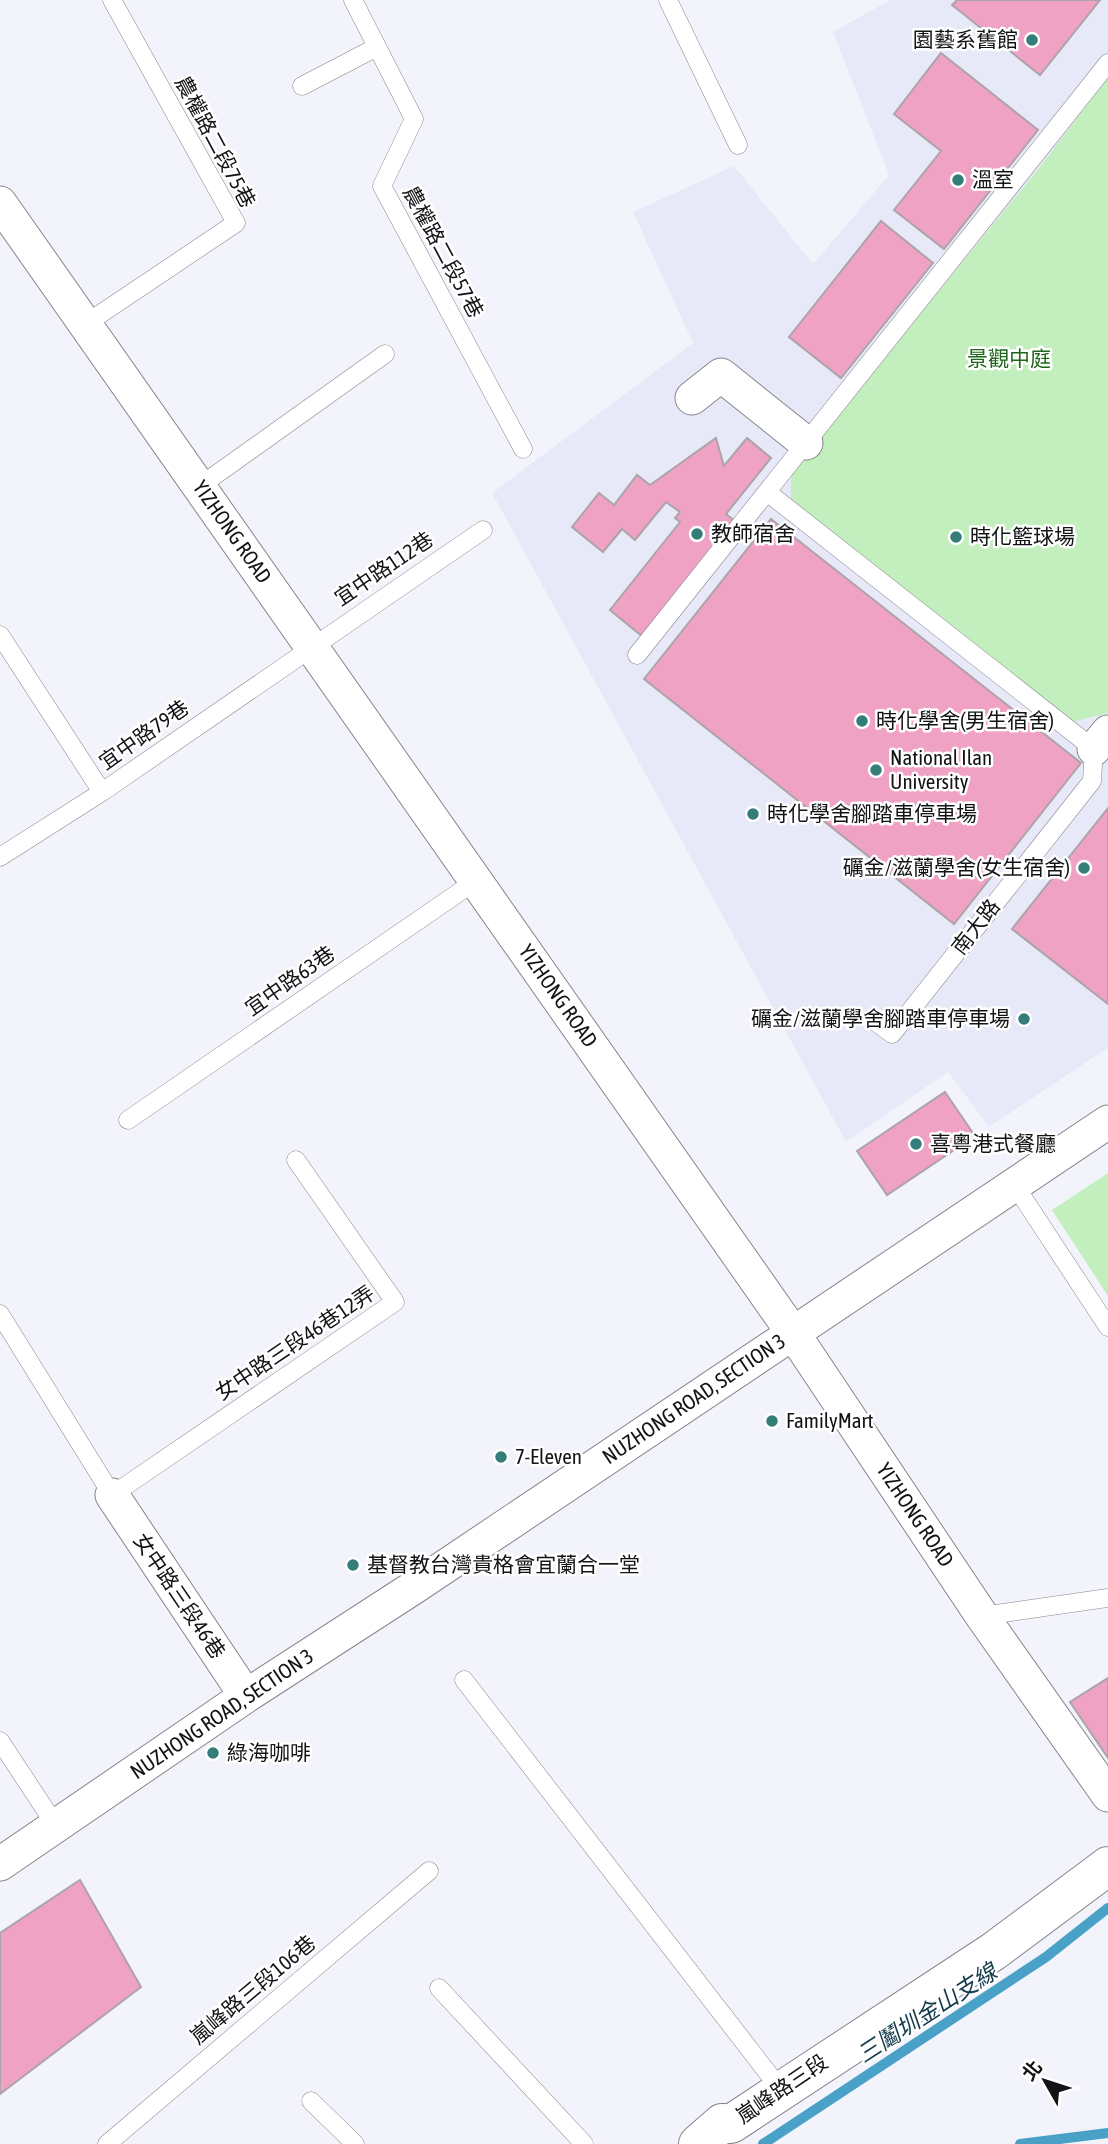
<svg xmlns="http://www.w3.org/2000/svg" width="1108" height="2144" font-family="'Asap Condensed','Noto Sans TC',sans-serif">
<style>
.built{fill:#e8e9f8}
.green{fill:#c3eebd}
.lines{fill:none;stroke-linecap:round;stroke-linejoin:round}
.stream{stroke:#49a1c8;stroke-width:10}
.building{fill:#f0a2c4;stroke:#aca4a7;stroke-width:2}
.lane-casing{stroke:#86868d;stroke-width:19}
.street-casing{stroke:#86868d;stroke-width:35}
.secondary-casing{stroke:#86868d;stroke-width:40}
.lane{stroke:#fff;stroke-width:18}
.street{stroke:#fff;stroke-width:33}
.secondary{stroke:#fff;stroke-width:38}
.poi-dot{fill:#357d78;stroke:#fff;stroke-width:2.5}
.labels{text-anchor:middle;stroke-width:5;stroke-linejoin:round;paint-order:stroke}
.poi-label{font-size:21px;fill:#121315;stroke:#fff;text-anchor:start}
.street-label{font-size:21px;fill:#121315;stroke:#fff}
.park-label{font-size:21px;fill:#1f6719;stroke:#fff}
.water-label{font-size:23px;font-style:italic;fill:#143b4c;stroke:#fff}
</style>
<rect width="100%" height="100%" fill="#f3f4fb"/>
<path class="built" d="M890 0H1108V1048L989 1127 948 1072 846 1142 492 493 693 343 633 212 734 166 813 264 889 175 833 32Z"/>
<path class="green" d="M1108 77V713L1072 722 791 501V472L1040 167Z
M1108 1173V1296L1052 1210Z"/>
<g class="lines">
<path class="stream" d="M763 2144 1046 1957 1108 1908
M1020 2144 1108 2133"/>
</g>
<path class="building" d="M957 0H1100L1040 75 952 5Z
M941 53 1038 130 944 249 894 210 941 151 894 114Z
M881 221 933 263 841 378 789 337Z
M716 438 724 466 747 438 771 458 726 514 735 521 643 637 610 610 680 522 675 518 680 512 666 502 635 540 622 529 603 552 572 527 599 493 614 505 637 475 650 485Z
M771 519 1081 763 954 924 644 679Z
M1108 808V1004L1012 929Z
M945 1092 975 1136 887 1195 857 1151Z
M1108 1678V1758L1070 1702Z
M80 1880 141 1987 0 2094V1933Z"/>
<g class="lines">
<defs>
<path id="lane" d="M353 0 414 119 382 186 523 449
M668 0 738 145
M302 86 377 47
M87 323 236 223 112 0
M200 486 385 354
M767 492 1094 749 1092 781 892 1034 876 1022
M0 635 102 792
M637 655 1108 63
M0 857 102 792 483 530
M128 1120 477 880
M1014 1184 1108 1327
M0 1314 112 1495 395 1302 296 1160
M982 1616 1108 1598
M464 1680 781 2090
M0 1741 56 1826
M439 1988 584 2144
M311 2101 355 2144
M107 2144 429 1871"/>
<path id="street" d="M0 203 793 1333 982 1616 1108 1795
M692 398 721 375 806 443
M1094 749 1108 732
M112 1495 246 1696
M0 1864 246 1696 416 1586 1108 1122"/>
<path id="secondary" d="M698 2144 722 2123 731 2124 994 1951 1108 1866"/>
</defs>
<use href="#lane" class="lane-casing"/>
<use href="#street" class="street-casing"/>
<use href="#secondary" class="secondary-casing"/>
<use href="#lane" class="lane"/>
<use href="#street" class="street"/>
<use href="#secondary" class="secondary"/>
</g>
<g class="poi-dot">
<circle cx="1032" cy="40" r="7"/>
<circle cx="958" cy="180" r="7"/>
<circle cx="697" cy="534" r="7"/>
<circle cx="956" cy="537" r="7"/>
<circle cx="862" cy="721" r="7"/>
<circle cx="876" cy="770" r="7"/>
<circle cx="753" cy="814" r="7"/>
<circle cx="1084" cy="868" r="7"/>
<circle cx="1024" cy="1019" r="7"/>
<circle cx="916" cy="1144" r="7"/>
<circle cx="772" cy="1421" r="7"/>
<circle cx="501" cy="1457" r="7"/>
<circle cx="353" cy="1565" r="7"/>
<circle cx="213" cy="1753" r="7"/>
</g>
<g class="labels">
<g class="poi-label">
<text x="1018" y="47" text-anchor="end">園藝系舊館</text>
<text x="972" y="187">溫室</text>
<text x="711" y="541">教師宿舍</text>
<text x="970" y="544">時化籃球場</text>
<text x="876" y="728">時化學舍(男生宿舍)</text>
<text x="890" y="765">National Ilan<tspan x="890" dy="24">University</tspan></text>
<text x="767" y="821">時化學舍腳踏車停車場</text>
<text x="1070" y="875" text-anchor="end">礪金/滋蘭學舍(女生宿舍)</text>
<text x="1010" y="1026" text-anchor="end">礪金/滋蘭學舍腳踏車停車場</text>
<text x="930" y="1151">喜粵港式餐廳</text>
<text x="786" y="1428">FamilyMart</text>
<text x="515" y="1464">7-Eleven</text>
<text x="367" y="1572">基督教台灣貴格會宜蘭合一堂</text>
<text x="227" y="1760">綠海咖啡</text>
</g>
<g class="street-label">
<text transform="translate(215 142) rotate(62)" y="7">農權路二段75巷</text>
<text transform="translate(443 252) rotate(62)" y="7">農權路二段57巷</text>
<text transform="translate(232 532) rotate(55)" y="7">YIZHONG ROAD</text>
<text transform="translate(384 569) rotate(-34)" y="7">宜中路112巷</text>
<text transform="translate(144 735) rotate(-35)" y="7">宜中路79巷</text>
<text transform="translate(976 927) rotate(-52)" y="7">南大路</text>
<text transform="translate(290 981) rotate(-35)" y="7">宜中路63巷</text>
<text transform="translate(558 996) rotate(55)" y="7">YIZHONG ROAD</text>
<text transform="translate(295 1343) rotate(-34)" y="7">女中路三段46巷12弄</text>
<text transform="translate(694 1399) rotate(-34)" y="7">NUZHONG ROAD, SECTION 3</text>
<text transform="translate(915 1515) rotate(56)" y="7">YIZHONG ROAD</text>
<text transform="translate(179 1596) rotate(56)" y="7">女中路三段46巷</text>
<text transform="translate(222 1714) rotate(-34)" y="7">NUZHONG ROAD, SECTION 3</text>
<text transform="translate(253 1990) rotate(-40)" y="7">嵐峰路三段106巷</text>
<text transform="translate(782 2089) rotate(-34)" y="7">嵐峰路三段</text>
</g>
<g class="park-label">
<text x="1009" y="366">景觀中庭</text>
</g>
<g class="water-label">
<text transform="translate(927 2013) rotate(-33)" y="8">三鬮圳金山支線</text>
</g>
</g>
<g transform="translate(1045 2081) rotate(309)" stroke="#ffffff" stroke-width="5" paint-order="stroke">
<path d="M0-5L12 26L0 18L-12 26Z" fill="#121315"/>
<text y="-10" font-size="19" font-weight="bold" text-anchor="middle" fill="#121315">北</text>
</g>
</svg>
